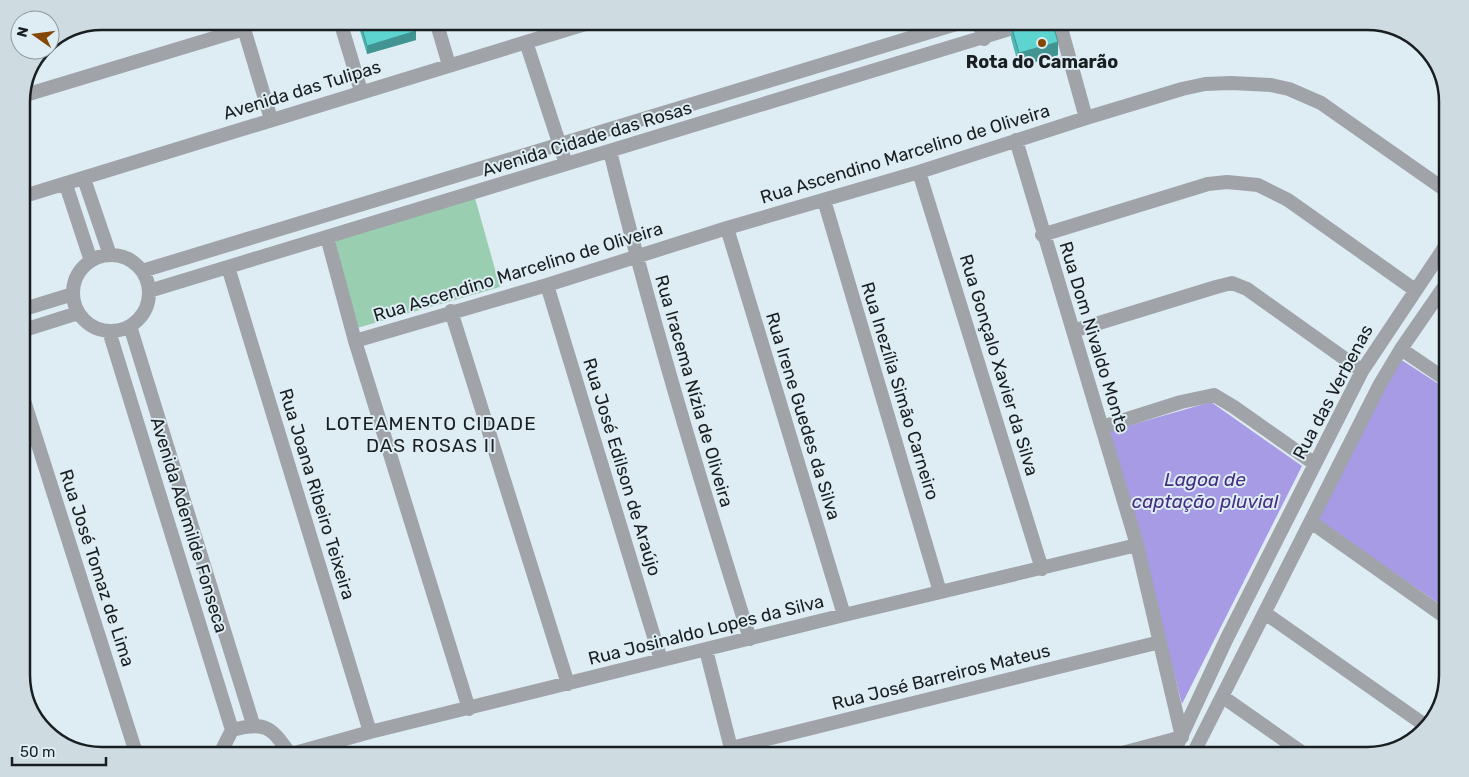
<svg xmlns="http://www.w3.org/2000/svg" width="1469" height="777" font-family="Rubik,sans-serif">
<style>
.green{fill:#9aceb0}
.water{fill:#a79be6}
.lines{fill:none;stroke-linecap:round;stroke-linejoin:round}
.minor{stroke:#a0a4a8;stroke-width:14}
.wall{fill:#50b6b2}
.shaded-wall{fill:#419491}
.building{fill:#5dd4cf;stroke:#419491}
.poi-dot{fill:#854804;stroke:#deedf3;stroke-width:2}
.labels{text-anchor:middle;stroke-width:4;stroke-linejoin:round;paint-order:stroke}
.poi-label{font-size:18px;font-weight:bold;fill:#191e21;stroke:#deedf3}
.street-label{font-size:18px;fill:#191e21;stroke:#deedf3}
.neighbourhood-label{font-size:19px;letter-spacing:1px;fill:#191e21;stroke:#deedf3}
.water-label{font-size:19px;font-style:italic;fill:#452e83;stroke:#deedf3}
.rim{fill:none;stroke:#191e21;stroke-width:2.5}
</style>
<rect width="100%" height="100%" fill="#deedf3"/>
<path class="green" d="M475 198 500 287 357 328 335 240Z"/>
<path class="water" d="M1400 359 1448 390V605L1445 608 1318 520Z
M1211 402 1302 466 1182 704 1110 431Z"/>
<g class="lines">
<path class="minor" d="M340 21 361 91
M436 21 449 65
M978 21 984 39
M1059 21 1086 118
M242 22 271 119
M526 42 566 164
M22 96 244 29
M1016 140 1137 545 1182 737
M610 151C650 315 699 477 750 639
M919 172 1042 569
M84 179 110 255
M66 185 91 261
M21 197 595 21
M824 200 940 592
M727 228 844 615
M1042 235 1208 184 1227 182 1258 185 1288 200 1415 290
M327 237 355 341 469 709
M73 293a38 38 0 1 1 76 0a38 38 0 1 1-76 0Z
M228 267 370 732
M142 271 966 21
M547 285 661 660
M149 291 1036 21
M21 310 73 294
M451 311 568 684
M130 326 253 724
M21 331 78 313
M109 331 232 730
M1073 331 1216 287 1232 283 1247 289 1362 371
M355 341 547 285 727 228 919 172 1086 118 1182 89 1205 84 1231 83 1271 85 1289 89 1321 103 1448 192
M1401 349 1448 381
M21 391 137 756
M1102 427 1181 402 1214 395 1234 407 1315 464
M1311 522 1448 619
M1265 613 1426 726
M706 650 733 756
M1223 697 1307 756
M731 748 1160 642
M219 756 232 730C266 721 271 727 290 754
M284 756 370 732 844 615 1137 545
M1111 756 1182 737
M1172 756 1227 638 1362 371 1448 242
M1192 756 1380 384 1401 349 1448 281"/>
</g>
<path class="wall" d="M357 21H413L416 40 367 54Z
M1011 25 1058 55 1019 67 1011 38Z"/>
<path class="shaded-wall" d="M416 31V40L367 54V46Z
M1058 42V55L1019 67V53Z"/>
<path class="building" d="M360 21H413L416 31 367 46Z
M1020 21H1052L1058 42 1019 53 1011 25Z"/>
<circle class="poi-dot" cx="1042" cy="43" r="5"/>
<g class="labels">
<g class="poi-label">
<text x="1042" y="68">Rota do Camarão</text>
</g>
<g class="street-label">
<text transform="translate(302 90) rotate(-17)" y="6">Avenida das Tulipas</text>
<text transform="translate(587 139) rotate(-17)" y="6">Avenida Cidade das Rosas</text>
<text transform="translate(905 154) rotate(-17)" y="6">Rua Ascendino Marcelino de Oliveira</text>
<text transform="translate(518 272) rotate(-17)" y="6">Rua Ascendino Marcelino de Oliveira</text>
<text transform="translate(1094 337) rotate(73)" y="6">Rua Dom Nivaldo Monte</text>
<text transform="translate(999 365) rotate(73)" y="6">Rua Gonçalo Xavier da Silva</text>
<text transform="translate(694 391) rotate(74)" y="6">Rua Iracema Nízia de Oliveira</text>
<text transform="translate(900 391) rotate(73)" y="6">Rua Inezília Simão Carneiro</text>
<text transform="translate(1333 392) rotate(-62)" y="6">Rua das Verbenas</text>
<text transform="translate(803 416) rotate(73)" y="6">Rua Irene Guedes da Silva</text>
<text transform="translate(622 467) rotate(73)" y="6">Rua José Edilson de Araújo</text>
<text transform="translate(317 494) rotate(73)" y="6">Rua Joana Ribeiro Teixeira</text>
<text transform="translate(189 525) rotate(73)" y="6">Avenida Ademilde Fonseca</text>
<text transform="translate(97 568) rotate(72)" y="6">Rua José Tomaz de Lima</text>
<text transform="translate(706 630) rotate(-14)" y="6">Rua Josinaldo Lopes da Silva</text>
<text transform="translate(941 677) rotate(-14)" y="6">Rua José Barreiros Mateus</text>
</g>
<g class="neighbourhood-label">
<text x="431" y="430">LOTEAMENTO CIDADE<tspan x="431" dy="22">DAS ROSAS II</tspan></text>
</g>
<g class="water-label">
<text x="1205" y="486">Lagoa de<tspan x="1205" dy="22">captação pluvial</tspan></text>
</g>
</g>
<path d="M0 0H1469V777H0ZM102 30H1367A72 72 0 0 1 1439 102V675A72 72 0 0 1 1367 747H102A72 72 0 0 1 30 675V102A72 72 0 0 1 102 30Z" fill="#cedce2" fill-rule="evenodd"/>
<path class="rim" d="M102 30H1367A72 72 0 0 1 1439 102V675A72 72 0 0 1 1367 747H102A72 72 0 0 1 30 675V102A72 72 0 0 1 102 30Z"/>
<g transform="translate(35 35) rotate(284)"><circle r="24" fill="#deedf3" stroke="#8f9a9f"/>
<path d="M0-4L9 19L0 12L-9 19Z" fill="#854804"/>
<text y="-8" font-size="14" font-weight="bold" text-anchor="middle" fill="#191e21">N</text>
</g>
<path d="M12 757v8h94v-8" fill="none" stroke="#191e21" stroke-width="2.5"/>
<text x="20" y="757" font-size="15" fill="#191e21" stroke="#deedf3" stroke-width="4" paint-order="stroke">50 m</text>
</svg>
